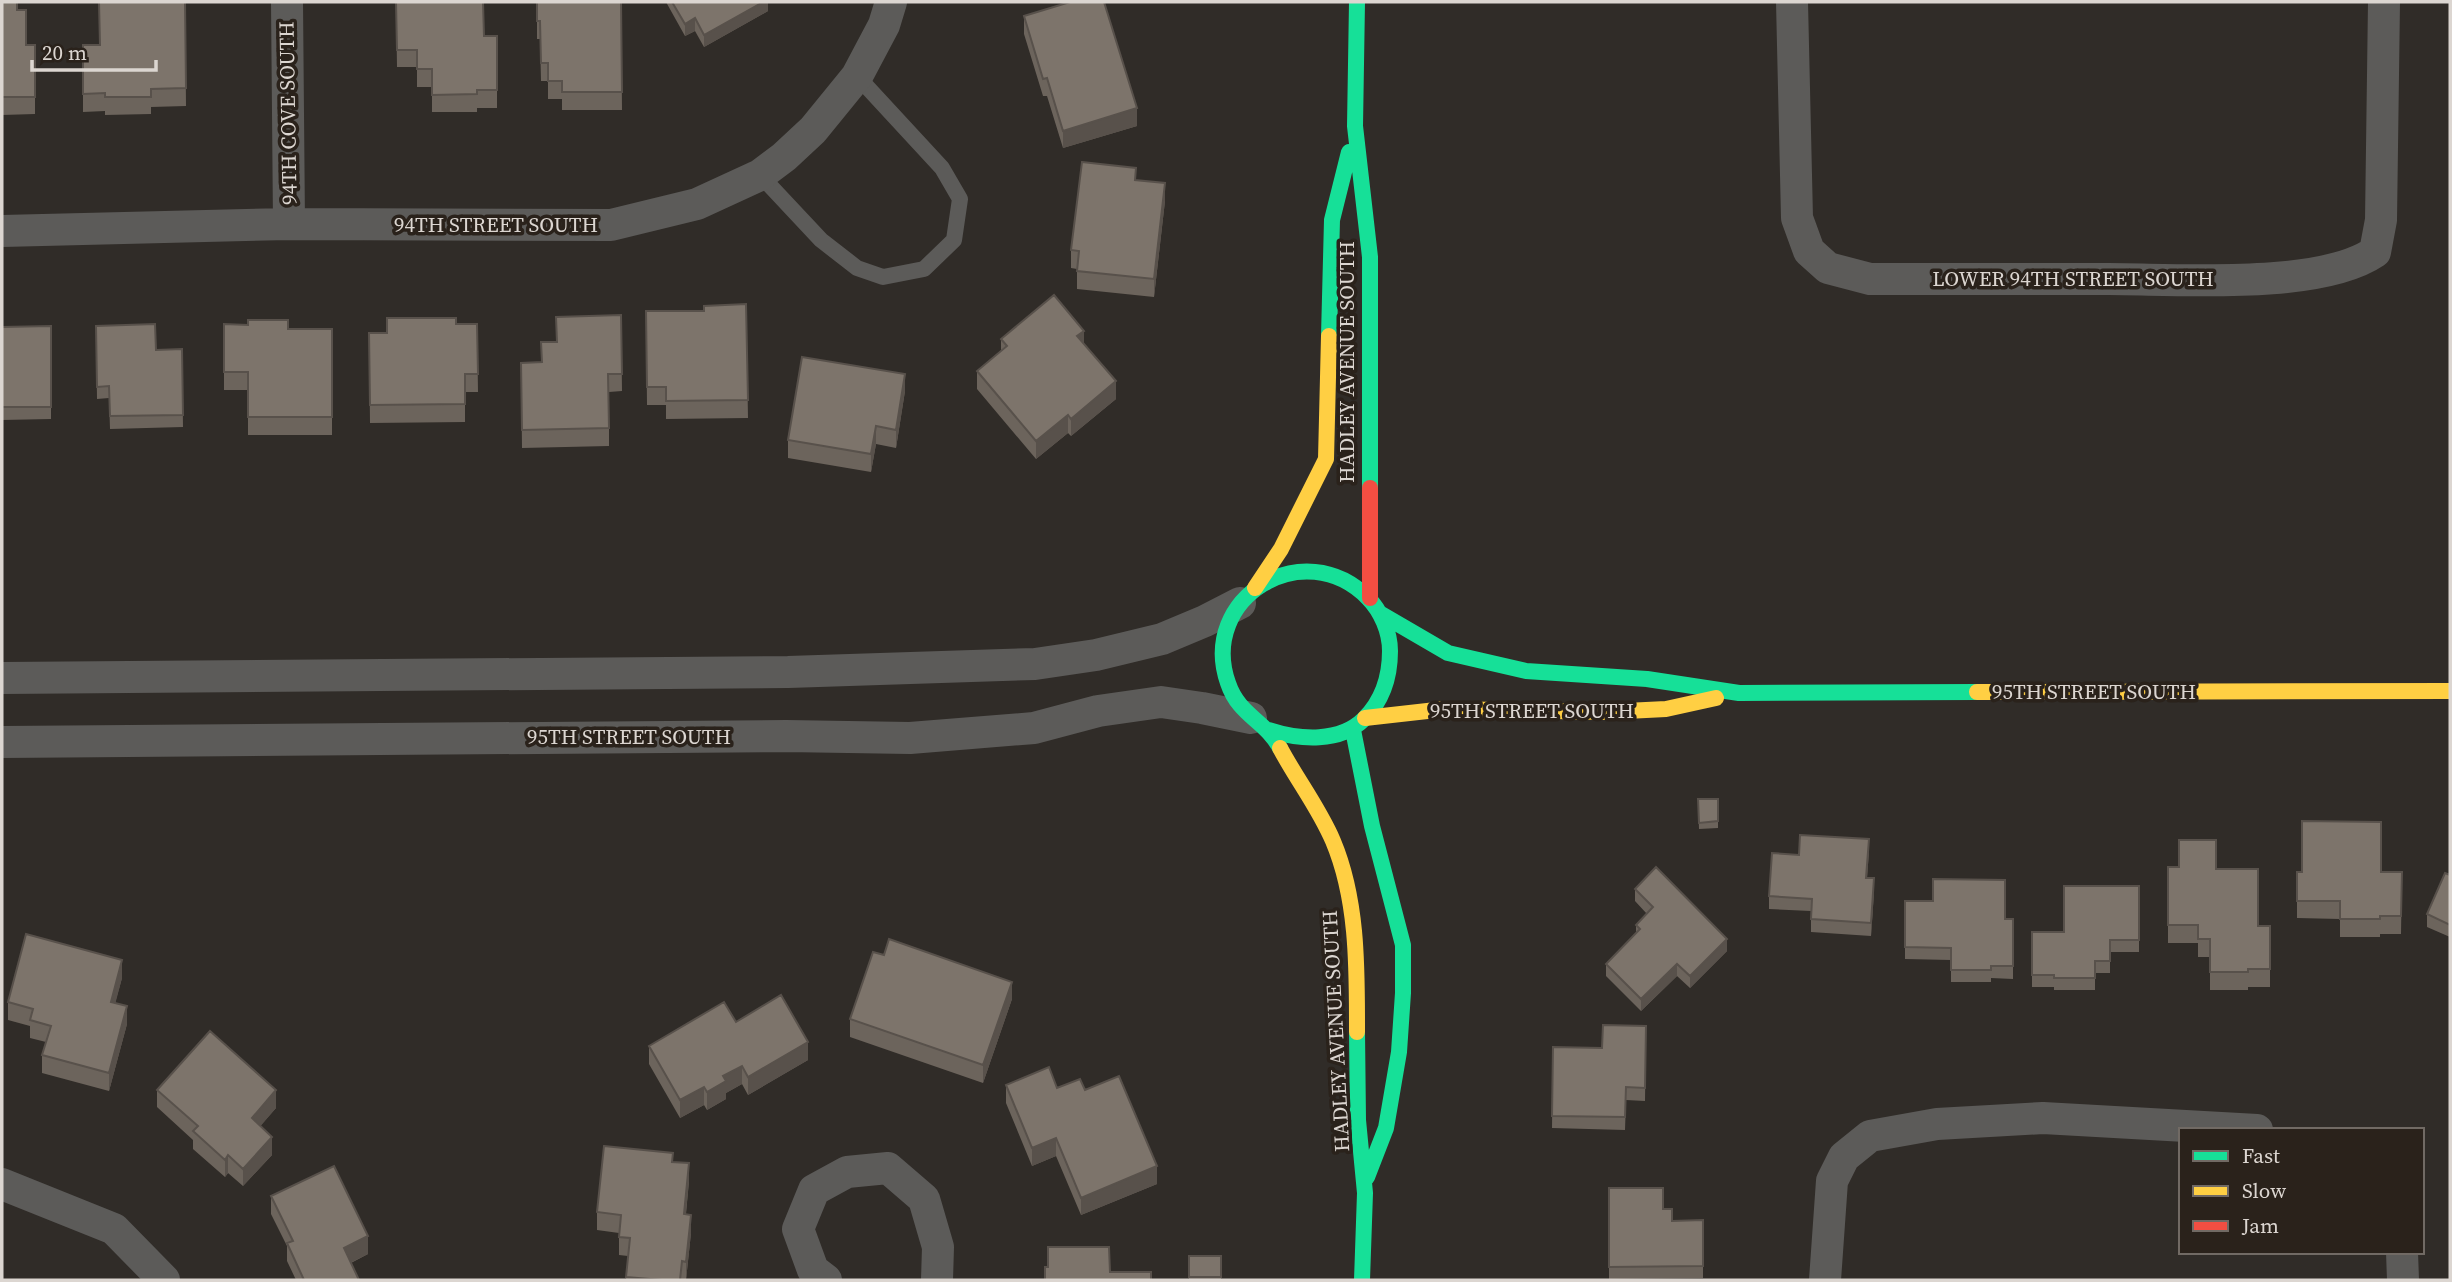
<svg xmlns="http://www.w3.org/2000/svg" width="2452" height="1282" font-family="'Source Serif 4',serif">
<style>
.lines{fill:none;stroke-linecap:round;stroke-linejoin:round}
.lane{stroke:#5c5b59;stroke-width:16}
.street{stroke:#5c5b59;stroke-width:32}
.fast{stroke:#16e098;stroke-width:16}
.slow{stroke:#ffcf43;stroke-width:16}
.jam{stroke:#f24e42;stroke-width:16}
.wall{fill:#6c645c}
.shaded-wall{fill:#58514b}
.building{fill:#7d746b;stroke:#58514b;stroke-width:2}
.labels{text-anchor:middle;stroke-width:7;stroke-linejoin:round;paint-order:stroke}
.street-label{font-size:21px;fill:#dcd6d1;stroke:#2a221b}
</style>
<rect width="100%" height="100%" fill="#302c28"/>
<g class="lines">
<path class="lane" d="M760 175 821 240 857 268 883 277 924 269 954 240 960 199 942 168 857 76"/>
<path class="street" d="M287 2 289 224
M1792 2 1797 218 1809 251 1828 268 1870 279C1950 279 2029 279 2109 279 2178 279 2319 290 2375 252L2381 220 2384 2
M2 231 289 224 611 225 697 204 760 175 784 157 813 130 857 76 884 25 891 2
M2 678 788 672 1035 664 1096 655 1162 639 1205 621 1240 603
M2 742 786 736 910 738 1034 728 1098 711 1161 702 1202 708 1251 718
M2 1184 114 1229 164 1280
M2402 1252 2403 1280
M826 1280 813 1270 798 1229 814 1190 847 1172 888 1168 924 1199 938 1247 937 1280
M1825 1280 1832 1181 1844 1157 1870 1136 1937 1124 2043 1118 2257 1130"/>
<path class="fast" d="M1357 2 1355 126 1370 257V488
M1329 336 1332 220 1349 152
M1381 614 1448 653 1526 671 1647 679 1739 693 1977 692
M1269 730C1300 740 1340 743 1364 719 1383 700 1390 677 1390 651 1390 632 1381 611 1368 598 1304 533 1198 598 1228 683 1239 716 1265 720 1280 748
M1353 730 1372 826 1403 945V993L1399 1052 1386 1128 1367 1177
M1357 1032 1358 1120 1365 1193 1362 1280"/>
<path class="slow" d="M1255 588 1281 549 1326 459 1329 336
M1977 692 2450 691
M1365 718 1445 709 1606 712 1666 709 1716 698
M1280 748C1297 780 1319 808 1333 841 1358 900 1357 969 1357 1032"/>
<path class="jam" d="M1370 488V598"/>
</g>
<path class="wall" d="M2 2 17 10 26 45H35V114L2 115Z
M185 2 186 106 151 107V114L105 115V111L83 112V45H100Z
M396 2 484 36H497V108H477V112H432V87H417V67H397Z
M537 2H621L622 110H562V99H548V81H541L540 39H537Z
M666 2H768V11L704 47 695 31 685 36Z
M1024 16 1137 126 1063 148 1047 96H1043L1024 34Z
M1136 180 1165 201 1154 297 1077 289V269L1071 268V250Z
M746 304 748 418 666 419V405H647L646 311H704Z
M621 315 622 391 609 392V446L522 448 521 363 541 362 556 342Z
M224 324 288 329H332V435H248V390H224Z
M477 324 478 392H465V422L370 423 369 333H387Z
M51 326V419L2 420V327Z
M96 326 156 350 182 349 183 427 110 429 109 398 97 399Z
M1001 339 1084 344 1116 399 1071 436 1068 433 1036 459 977 389V371L1001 351Z
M905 391 896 448 876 444 871 472 788 458V440Z
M1698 799 1718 821V828L1699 829Z
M1869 851 1867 878 1874 891 1871 936 1811 932V911L1769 909V896L1799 855Z
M2168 867 2216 869 2258 926H2270V987H2248V990H2210V957H2198V943H2168Z
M2297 872H2402L2401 934H2380V937H2340V919L2297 918Z
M2450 875V937L2427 927V914Z
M2139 886V952H2110V973H2095V990H2054V987H2032V932H2064Z
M1635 889 1727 951 1690 988 1677 976 1641 1011 1606 976V964L1636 933V925L1647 914 1635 901Z
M1905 901 2005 919H2013V979L1991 978V982H1951V960L1905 959Z
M884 955 1012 999 983 1083 850 1037V1019Z
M122 978 115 1003 127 1024 109 1091 42 1073V1055L46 1042 30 1038V1026L8 1020V1002Z
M736 1022 808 1060 748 1095 742 1084 726 1093V1099L707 1110 704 1105 680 1118 649 1064V1046Z
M1646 1026 1645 1101 1626 1100 1625 1130 1552 1128 1553 1047 1602 1048Z
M1006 1085 1057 1088 1157 1184 1081 1215 1056 1156 1032 1166 1006 1103Z
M157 1090 276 1108 260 1126 272 1155 243 1186 228 1173 225 1177 193 1149V1140L157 1107Z
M673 1162 689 1181 686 1214 691 1233 686 1280H626L628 1256 619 1255V1233L597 1230V1212Z
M1609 1188 1663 1209 1672 1221 1703 1220V1278L1609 1279Z
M271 1196 368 1254 351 1263 359 1280H296L287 1261V1246L271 1214Z
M1189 1256H1221V1280H1189Z"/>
<path class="shaded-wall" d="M763 2H768V11L704 47V35Z
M695 18V31L685 36V24Z
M1137 108V126L1063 148V131Z
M1165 183V201L1154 297V279Z
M1084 331V349L1077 336Z
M905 374V391L896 448V430Z
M1116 381V399L1071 436V419Z
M1068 415V433L1036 459V441Z
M876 426V444L871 472V454Z
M1874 878V891L1871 936V923Z
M1727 939V951L1690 988V976Z
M122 960V978L111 1020V1002Z
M1677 964V976L1641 1011V999Z
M1012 982V999L983 1083V1065Z
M127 1006V1024L109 1091V1073Z
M808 1042V1060L748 1095V1077Z
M742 1066V1084L726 1093V1099L707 1110V1092L723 1076Z
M704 1087V1105L680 1118V1100Z
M276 1090V1108L252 1136V1118Z
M272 1137V1155L243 1186V1169Z
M1056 1138V1156L1032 1166V1148Z
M228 1155V1173L225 1177V1160Z
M689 1163V1181L684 1232V1214Z
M1157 1166V1184L1081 1215V1198Z
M691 1215V1233L686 1280V1262Z
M368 1236V1254L344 1266V1248Z"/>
<path class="building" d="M2 2H17V10H26V45H35V97H2Z
M99 2H185L186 88 151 89V97H105V93L83 94V45H100Z
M396 2H483L484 36H497V90H477V94L432 95V69H417V50H397Z
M537 2H621L622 92H562V81H548V63H541L540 21H537Z
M672 2H763L704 35 695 18 685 24Z
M1070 2H1104L1137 108 1063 131 1047 78 1043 79 1024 16Z
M1082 162 1136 168 1135 180 1165 183 1154 279 1077 271 1079 251 1071 250Z
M1054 295 1084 331 1077 336 1116 381 1071 419 1068 415 1036 441 977 371 1007 346 1001 339Z
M746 304 748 400 666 401V387H647L646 311H704V306Z
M621 315 622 374H608L609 428 522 430 521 363 542 362 541 342H557L556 317Z
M387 318H456V324H477L478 374H465V404L370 405 369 333H387Z
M248 320H288V329H332V417H248V372H224V324L248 325Z
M155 324 156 350 182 349 183 415 110 416 109 386 97 387 96 326Z
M51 326V407H2V327Z
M802 357 905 374 896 430 876 426 871 454 788 440Z
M1698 799H1718V821L1699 823Z
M2302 821 2381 822V872H2402L2401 916H2380V919H2340V901H2297V872H2302Z
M1800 835 1869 839 1866 878H1874L1871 923 1811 919 1812 899 1769 896 1772 853 1799 855Z
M2179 840H2216V869H2258V926H2270V969H2248V972H2210V939H2198V925H2168V867H2179Z
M1656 867 1727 939 1690 976 1677 964 1641 999 1606 964 1640 929 1636 925 1653 907 1635 889Z
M2445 873 2450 875V925L2427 914Z
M1933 879 2005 880V919H2013V966H1991V970H1951V948L1905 947V901H1933Z
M2064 886H2139V940H2110V961H2095V978H2054V975H2032V932H2064Z
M26 934 122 960 111 1002 127 1006 109 1073 42 1055 51 1026 30 1020 33 1009 8 1002Z
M889 939 1012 982 983 1065 850 1019 873 952 884 955Z
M781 995 808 1042 748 1077 742 1066 723 1076 726 1081 707 1092 704 1087 680 1100 649 1046 724 1002 736 1022Z
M1603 1025 1646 1026 1645 1088 1626 1087 1625 1117 1552 1116 1553 1047 1602 1048Z
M210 1031 276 1090 252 1118 272 1137 243 1169 228 1155 225 1160 193 1131 198 1126 157 1090Z
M1049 1067 1057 1088 1080 1079 1085 1090 1119 1076 1157 1166 1081 1198 1056 1138 1032 1148 1006 1085Z
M604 1146 673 1153 672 1162 689 1163 684 1214 691 1215 686 1262 682 1261 680 1280H662L626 1277 630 1238 619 1237 621 1215 597 1212Z
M334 1166 368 1236 344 1248 359 1280H304L287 1243 293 1241 271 1196Z
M1609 1188H1663V1209H1672V1221L1703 1220V1266L1609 1267Z
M1048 1247H1109L1110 1272H1151V1280H1045V1267H1048Z
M1189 1256H1221V1277H1189Z"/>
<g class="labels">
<g class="street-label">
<text transform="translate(288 113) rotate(-91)" y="7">94TH COVE SOUTH</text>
<text x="496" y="232">94TH STREET SOUTH</text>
<text x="2073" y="286">LOWER 94TH STREET SOUTH</text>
<text transform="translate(1347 362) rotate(-90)" y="7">HADLEY AVENUE SOUTH</text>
<text x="2094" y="699">95TH STREET SOUTH</text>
<text x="1532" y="718">95TH STREET SOUTH</text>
<text x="629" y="744">95TH STREET SOUTH</text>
<text transform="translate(1336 1031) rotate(-93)" y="7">HADLEY AVENUE SOUTH</text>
</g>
</g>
<rect width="2452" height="1282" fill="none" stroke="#dcd6d1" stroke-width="7"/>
<rect x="2179" y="1128" width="245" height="126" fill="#2a221b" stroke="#716a64" stroke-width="2"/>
<rect x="2193" y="1151" width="35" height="10" fill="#16e098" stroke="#716a64" stroke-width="2"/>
<text x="2242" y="1163" font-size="21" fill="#dcd6d1">Fast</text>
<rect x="2193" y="1186" width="35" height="10" fill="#ffcf43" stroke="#716a64" stroke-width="2"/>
<text x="2242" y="1198" font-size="21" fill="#dcd6d1">Slow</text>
<rect x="2193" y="1221" width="35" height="10" fill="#f24e42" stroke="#716a64" stroke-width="2"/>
<text x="2242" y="1233" font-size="21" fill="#dcd6d1">Jam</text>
<path d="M32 60v10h124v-10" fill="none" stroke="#dcd6d1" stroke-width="3.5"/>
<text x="42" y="60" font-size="21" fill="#dcd6d1" stroke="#2a221b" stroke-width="5" paint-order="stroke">20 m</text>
</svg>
